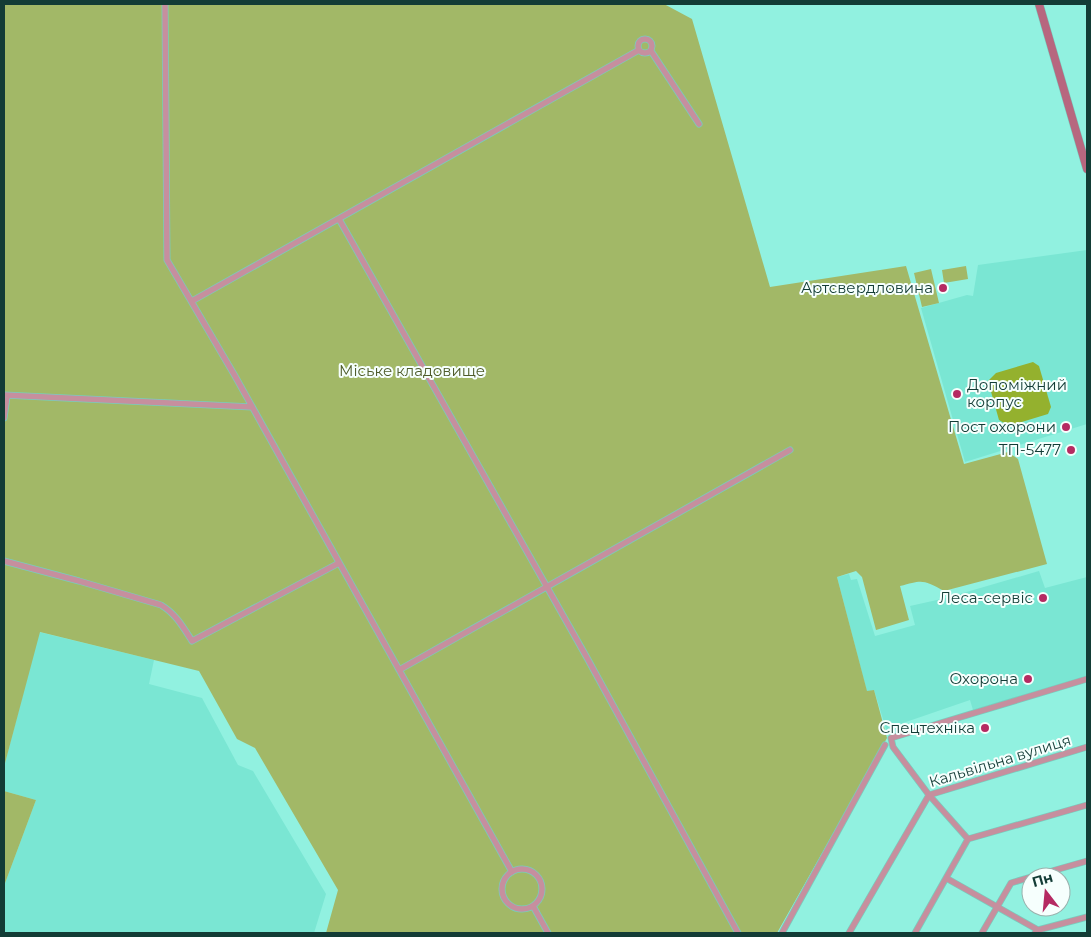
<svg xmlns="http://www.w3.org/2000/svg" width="1091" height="937" font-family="Montserrat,sans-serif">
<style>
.built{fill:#7ae6d3}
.green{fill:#a2b867}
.forest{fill:#94b12e}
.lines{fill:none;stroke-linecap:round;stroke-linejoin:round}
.street-casing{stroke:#78cdbe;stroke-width:7}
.secondary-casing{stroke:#78cdbe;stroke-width:9}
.street{stroke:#c68f9e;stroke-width:5.5}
.secondary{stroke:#b7677f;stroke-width:8}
.poi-dot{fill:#b52a62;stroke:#f6fffd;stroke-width:2}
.labels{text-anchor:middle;stroke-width:4;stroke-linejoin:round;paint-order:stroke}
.poi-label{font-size:15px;fill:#133c36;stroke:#f6fffd;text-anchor:end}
.park-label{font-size:15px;fill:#4f5c2a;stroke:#f6fffd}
.street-label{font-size:15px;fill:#133c36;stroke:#f6fffd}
</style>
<rect width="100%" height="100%" fill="#91f1e0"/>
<path class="built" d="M1087 250V424L965 462 921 308 967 295 973 296 978 265Z
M1039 571 1045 588 1087 577V676L973 710 970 700 903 723 904 727 887 732 874 690 867 692 837 577 849 574 851 580 857 579 875 636 915 625 910 606 946 598Z
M39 632 154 660 149 684 202 698 238 765 253 771 326 894 314 933H4V886L36 800 4 791V767Z"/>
<path class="green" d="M4 4H664L692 19 770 287 906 266 964 464 1008 452 1018 459 1047 564 944 591C923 579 922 580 900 586L909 620 876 630 862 577 856 571 837 577 867 691 874 690 887 738 777 933H326L338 890 255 748 237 739 199 671 40 632 4 767Z
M966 266 968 279 944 283 942 270Z
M931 269 939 303 922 307 914 273Z
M4 791 36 800 4 886Z"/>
<path class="forest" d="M1033 362 1039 366 1051 407 1048 414 1009 426 999 420 988 381 996 373Z"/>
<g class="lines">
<defs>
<path id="street" d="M165 4 167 260 235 376 512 872
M638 46a7 7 0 1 1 14 0a7 7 0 1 1-14 0Z
M651 51 699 124
M339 219 586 656 738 933
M192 301 639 50
M4 395 252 407
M4 418 7 396
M4 561 79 581 161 605C176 614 183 627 192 641L339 563
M399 670 790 450
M968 839 929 795 893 747 891 738 1087 679
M502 889a20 20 0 1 1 40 0a20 20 0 1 1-40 0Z
M1031 877 1087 861
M946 878 1038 930 1039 933
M533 906 548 933
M782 933 885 745
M849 933 929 795 1087 747
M915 933 968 839 1087 805
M982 933 1011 883 1031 877
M1035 933 1038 930 1087 917"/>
<path id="secondary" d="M1039 4 1087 169"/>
</defs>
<use href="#street" class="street-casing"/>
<use href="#secondary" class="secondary-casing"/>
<use href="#street" class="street"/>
<use href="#secondary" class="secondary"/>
</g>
<g class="poi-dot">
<circle cx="943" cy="288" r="5"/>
<circle cx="957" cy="394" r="5"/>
<circle cx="1066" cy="427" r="5"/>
<circle cx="1071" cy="450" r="5"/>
<circle cx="1043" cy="598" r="5"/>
<circle cx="1028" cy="679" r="5"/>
<circle cx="985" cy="728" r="5"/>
</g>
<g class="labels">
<g class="poi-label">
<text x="933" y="293">Артсвердловина</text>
<text x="967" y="390" text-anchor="start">Допоміжний<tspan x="967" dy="17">корпус</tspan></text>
<text x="1056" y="432">Пост охорони</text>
<text x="1061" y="455">ТП-5477</text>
<text x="1033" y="603">Леса-сервіс</text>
<text x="1018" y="684">Охорона</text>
<text x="975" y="733">Спецтехніка</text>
</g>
<g class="park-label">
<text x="412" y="376">Міське кладовище</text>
</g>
<g class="street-label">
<text transform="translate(1000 761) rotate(-17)" y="5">Кальвільна вулиця</text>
</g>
</g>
<rect width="1091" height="937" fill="none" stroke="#133c36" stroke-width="10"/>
<g transform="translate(1046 892) rotate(344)"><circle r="24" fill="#f6fffd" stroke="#9bb1ad"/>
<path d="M0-4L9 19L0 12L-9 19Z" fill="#b52a62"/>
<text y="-8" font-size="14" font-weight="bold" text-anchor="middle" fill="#133c36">Пн</text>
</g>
</svg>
